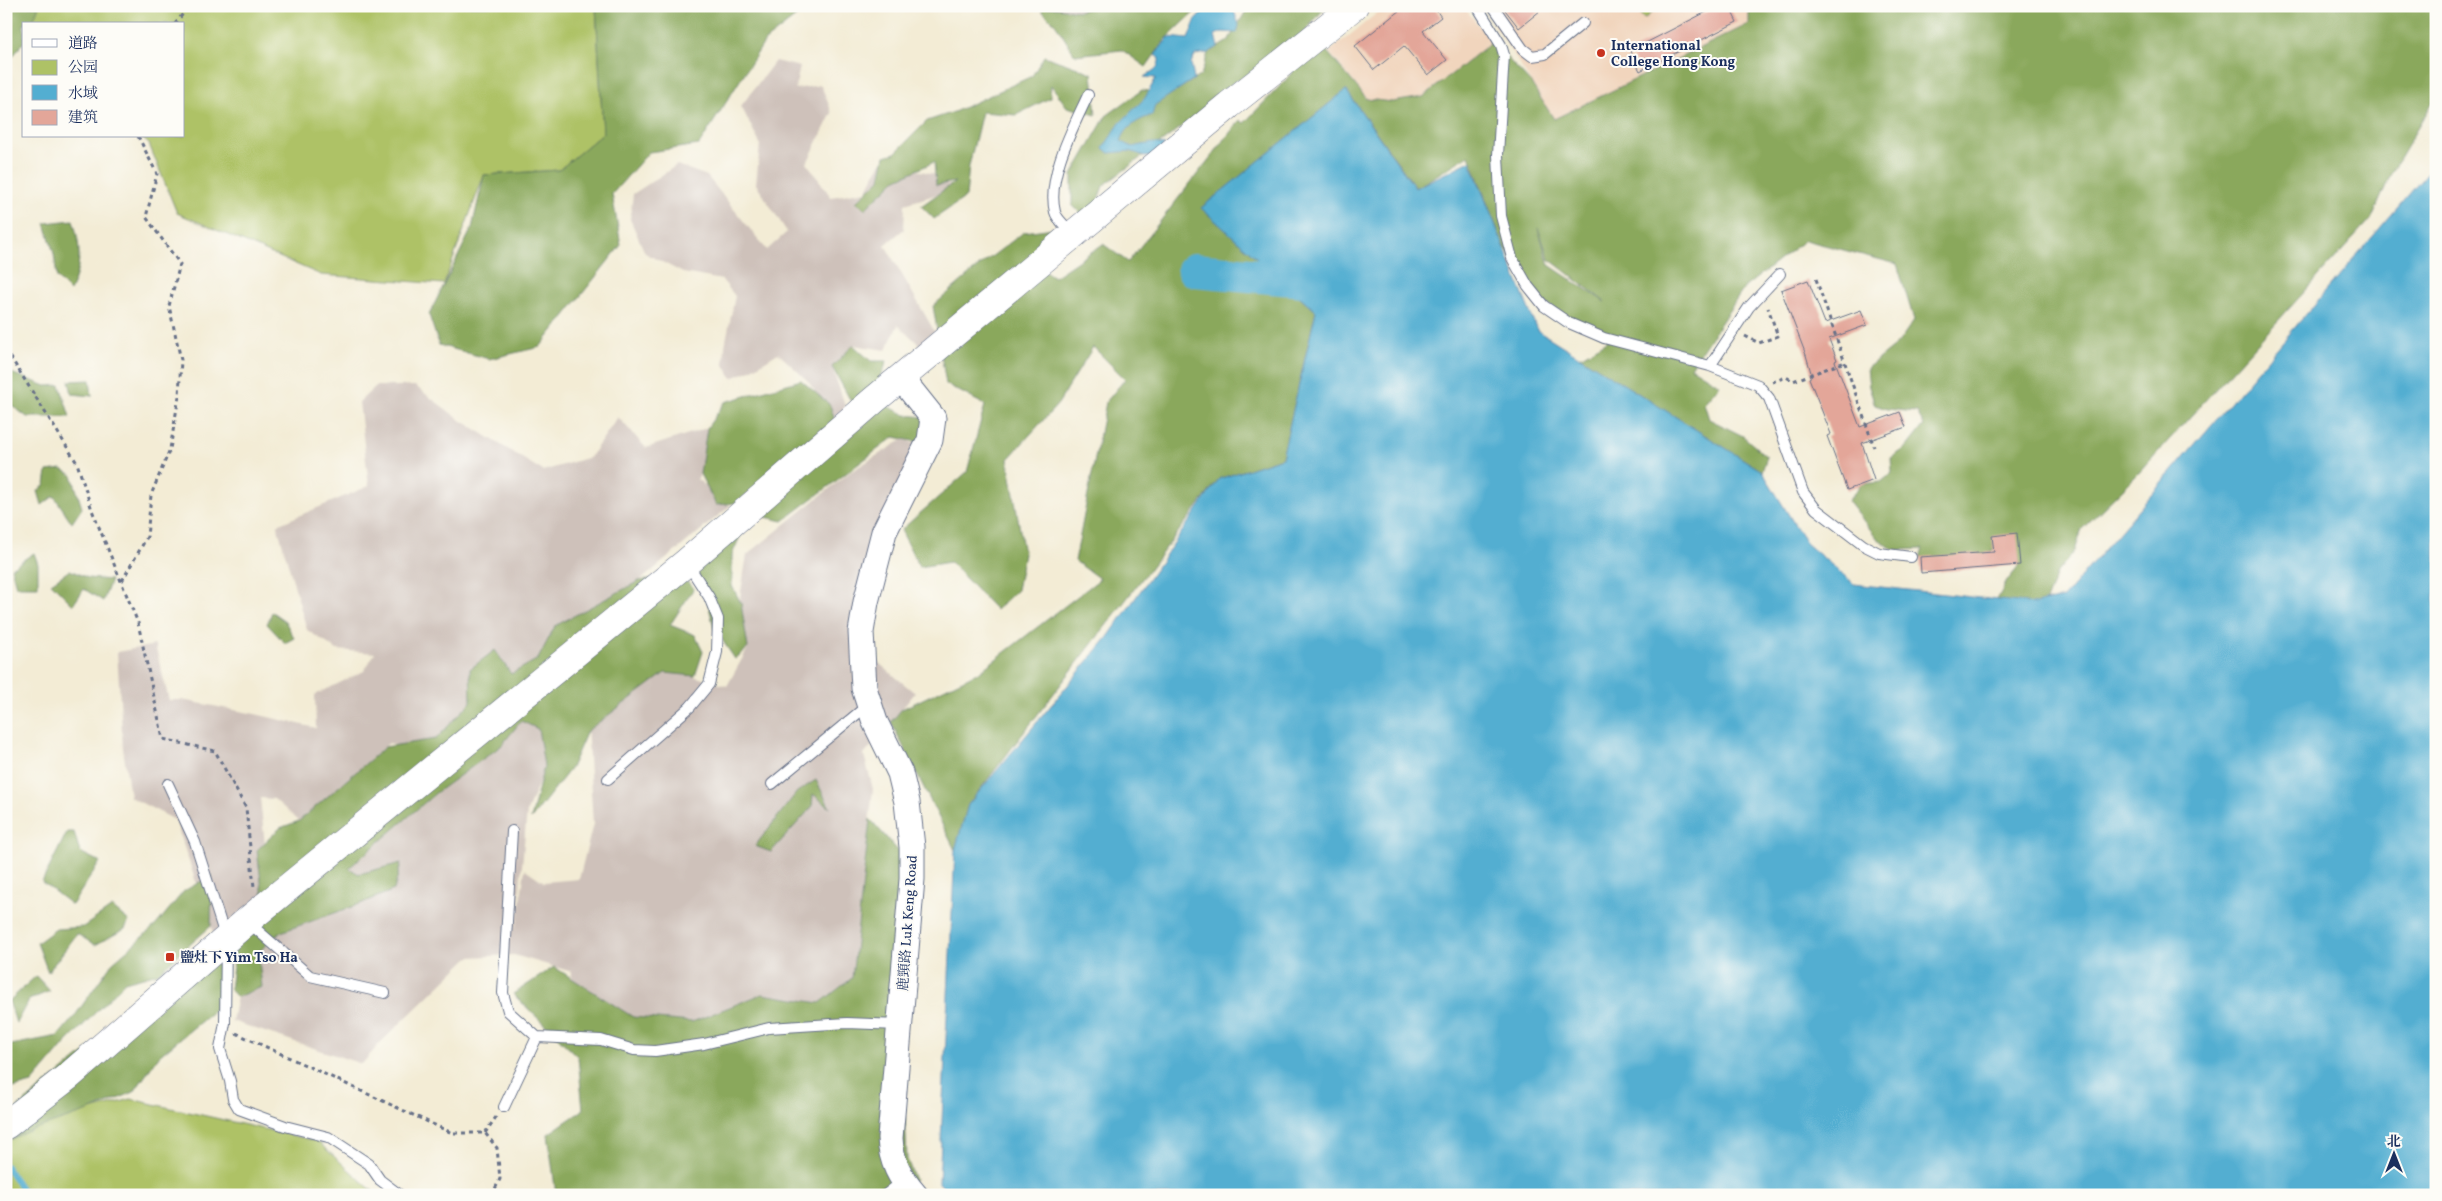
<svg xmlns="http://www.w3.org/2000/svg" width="2442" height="1201" font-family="Vollkorn,'Noto Serif SC',serif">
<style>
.built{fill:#f1d5bd}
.industrial{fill:#cec1ba}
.green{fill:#aec266;stroke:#647862}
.forest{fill:#8aa85b;stroke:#526c5c;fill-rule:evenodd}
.water{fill:#53aed1;stroke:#376e98}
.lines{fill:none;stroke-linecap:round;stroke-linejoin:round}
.stream{stroke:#53aed1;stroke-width:5.5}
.river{stroke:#53aed1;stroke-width:34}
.building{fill:#e3a699}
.service-casing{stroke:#677188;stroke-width:12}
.tertiary-casing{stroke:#677188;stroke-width:27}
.secondary-casing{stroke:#677188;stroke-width:29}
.path{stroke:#677188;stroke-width:3;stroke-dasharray:4 4;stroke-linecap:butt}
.service{stroke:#fff;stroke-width:10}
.tertiary{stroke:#fff;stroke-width:25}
.secondary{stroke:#fff;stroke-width:28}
.poi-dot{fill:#c8321e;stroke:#fdfcf7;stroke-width:2}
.labels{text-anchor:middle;stroke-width:4;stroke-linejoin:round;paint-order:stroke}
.poi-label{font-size:14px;font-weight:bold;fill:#1b2f5e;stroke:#fdfcf7;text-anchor:start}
.street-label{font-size:14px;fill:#1b2f5e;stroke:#fdfcf7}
</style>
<rect width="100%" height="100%" fill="#fdfcf7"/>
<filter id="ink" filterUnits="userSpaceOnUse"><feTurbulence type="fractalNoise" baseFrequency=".02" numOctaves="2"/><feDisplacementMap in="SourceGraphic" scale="10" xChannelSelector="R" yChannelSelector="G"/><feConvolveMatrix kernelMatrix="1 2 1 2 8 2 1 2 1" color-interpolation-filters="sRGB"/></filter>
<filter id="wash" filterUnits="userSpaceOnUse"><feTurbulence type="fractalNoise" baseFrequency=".0096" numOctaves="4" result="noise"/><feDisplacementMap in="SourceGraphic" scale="20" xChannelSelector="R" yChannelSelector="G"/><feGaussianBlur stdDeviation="1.12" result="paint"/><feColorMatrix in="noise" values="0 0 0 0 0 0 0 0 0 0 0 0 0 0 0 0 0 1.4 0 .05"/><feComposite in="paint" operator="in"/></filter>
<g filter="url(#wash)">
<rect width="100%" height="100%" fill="#f3ecd5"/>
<path class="built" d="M1386 6H1463L1492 42 1388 124 1329 52Z
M1483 6H1753L1749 24 1554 119Z"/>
<path class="industrial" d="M1044 6H1106L1069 13Z
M775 61 800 67 795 89 821 85 832 113 807 163 831 197 866 191 881 162 903 158 911 169 949 177 948 191 905 204 904 229 885 245 936 334 923 348 898 325 886 350 853 345 832 367 846 408 833 418 808 381 778 353 751 370 732 378 724 365 725 346 735 296 722 280 683 273 645 253 630 219 633 194 677 165 707 176 767 250 787 232 756 184 760 144 741 106Z
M376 386H415L459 419 543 471 590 457 618 417 646 448 740 417 697 479 730 506 430 755 389 743 299 821 274 799 260 798 270 892 216 941 175 820 130 797 123 748 117 652 155 645 169 700H182L255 714 316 728 315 695 364 671 375 653 337 650 307 630 277 525 369 486 359 402Z
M904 439 926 449 878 550 864 651 915 693 864 755 873 789 852 978 820 1003 762 994 692 1022 633 1017 559 1020 572 972 514 955 469 957 381 1042 362 1064 232 1021 245 957 541 704 544 771 527 811 516 931 525 869 544 882 579 879 593 824 587 725 615 699 673 670 727 686 748 648 740 597 747 555 850 472Z"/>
<path class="green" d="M36 6H596L603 133 559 170 484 175 444 284 321 275 177 213 149 144 140 136H184V24H30Z
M1634 6H1660L1644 19Z
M131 1099 317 1141 377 1195H6V1142L40 1124Z"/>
<path class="forest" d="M6 6H39L32 24H24V42L6 65Z
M596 6H810L765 41 699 145 649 152 612 194 621 245 540 347 489 359 439 345 429 315 472 228 484 175 559 170 603 133Z
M1042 6 1079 11 1098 6H1201L1165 40 1146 67 1122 50 1075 55 1056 25 1041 10Z
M1249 6H1326L1294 46 1222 90 1199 114 1103 186 1090 222 1072 205V175L1106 116 1142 90 1171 94 1201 75 1208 53 1228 41Z
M1749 6H2436V97L2393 169 2372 218 2136 476 2082 529 2075 551 2058 571 2043 608 2009 614 1997 600 2007 581 2020 565 2010 543 1994 550 1977 562 1920 557 1923 549 1894 550 1877 538 1848 501 1861 484 1881 482 1892 473 1891 458 1906 448 1924 425 1917 412 1887 409 1875 405 1869 387 1867 368 1898 343 1914 320 1897 264 1805 240 1745 287 1691 367 1720 385 1704 403 1709 419 1743 436 1767 457 1762 471 1580 357 1609 340 1541 301 1503 244 1469 155 1416 188 1346 90 1201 208 1316 311 1282 458 1219 479 968 805 955 850 891 722 902 709 979 672 1100 579 1075 561 1106 402 1125 379 1093 347 1058 404 1008 459 1024 554 1017 590 996 610 950 562 919 567 901 530 967 472 985 405 946 384 933 306 978 267 1024 232 1061 227 1037 266 1054 277 1103 244 1128 262 1240 120 1244 123 1285 81 1300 62 1325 49 1367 99 1392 102 1423 97 1492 42 1531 83 1554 119 1749 24ZM1538 228 1549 259 1605 302 1549 265Z
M1044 56 1092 73 1096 115 1067 107 1051 85 1050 98 1016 115 982 112 969 166 966 197 934 219 921 206 955 182 936 185 934 162 895 180 865 209 856 202 880 179 885 156 895 153 927 121 954 112 1032 76Z
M73 220C81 246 82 266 70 291L57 278 54 254 45 223Z
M853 345 871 361H887L876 390 852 403 832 367Z
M6 371 46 386 60 385 70 417H27L6 401Z
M90 380 92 396 72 394 69 381Z
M801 380 830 405 835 421 736 503 716 505 700 474 707 428 725 402Z
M883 404 906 415 933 418 922 443 894 437 783 521 761 516 745 525 732 555V586L741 603 748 648 735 659 714 628 706 594 693 564Z
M62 469 72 475 82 508 72 523 54 496 42 505 38 491 45 485 47 471Z
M34 553 38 564V586H16L11 568Z
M70 570 88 578 111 580 103 601 84 589 73 605 51 583Z
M667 577 683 578 694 588 670 625 695 635 703 652 695 676 665 673 587 731 571 768 531 819 544 766 538 729 521 721 501 746 437 792 349 868 359 874 401 863 394 890 360 904 281 932 258 952 262 987 237 997 230 989 236 945 263 897 257 850 280 828 299 821 385 747 436 739 471 702 470 669 495 650 511 674 538 659 555 626 639 581Z
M272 612 285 621 294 638 285 643 267 624Z
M816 780 830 808 813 794 812 807 771 852 755 846 797 792Z
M870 819 909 863 901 1028 907 1159 915 1180 898 1195H556L548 1134 583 1110 578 1057 513 994 554 967 633 1017 692 1022 762 994 820 1003 852 978Z
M67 832H74L80 852 100 862 72 905 42 882Z
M212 875 211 926 158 973 125 982 66 1043 32 1083 6 1090V1046L58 1036 74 1017 112 963 156 925 184 891Z
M112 907 129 921 125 929 95 945 77 934 48 972 37 943 56 929 83 927Z
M197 960 226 965 215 1010 159 1056 134 1092 89 1111 29 1131 6 1141V1117Z
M36 976 50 991 29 1000 16 1023 9 1001Z"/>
<path class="water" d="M1210 6H1245L1234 11 1239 25 1237 33 1222 32 1215 35 1218 47 1208 53 1195 55 1191 63 1194 79 1155 105 1152 115C1138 120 1126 126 1121 141L1132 147 1153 143 1165 145 1151 158 1130 151 1109 153 1103 148 1120 123 1145 98 1156 78 1144 77 1157 68 1160 58 1155 55 1169 37 1188 39 1196 19Z
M1346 90 1415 188 1470 161 1537 330 1762 471 1806 543 1854 584 2035 604 2063 598 2428 172 2436 144V1195H951L939 1183 955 850 968 805 1108 637 1219 479 1282 458 1316 311 1201 208Z"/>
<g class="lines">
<path class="stream" d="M6 1166 26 1195"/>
<path class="river" d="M1194 270 1326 282"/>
</g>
<g id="blocks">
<path class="building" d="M1405 6H1433L1441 17 1423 31 1447 60 1428 75 1404 46 1374 70 1355 46Z
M1502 6H1546L1519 28Z
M1718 6H1729L1737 22 1640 71 1630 51Z
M1808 280 1825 323 1861 310 1867 325 1829 339 1837 360 1835 361 1860 427 1900 412 1906 427 1862 443 1874 480 1847 490 1827 436 1831 434 1809 378 1812 376 1806 355 1781 290Z
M2017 533 2020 565 1921 573 1920 557 1994 552 1992 536Z"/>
</g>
</g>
<g filter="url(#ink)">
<use href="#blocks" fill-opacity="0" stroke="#677188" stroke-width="1"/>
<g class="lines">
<defs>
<path id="service" d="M1477 6 1501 45 1504 55 1498 155 1501 216 1512 258 1528 286 1544 306 1569 323 1604 338 1710 366 1758 385 1769 398 1803 492 1816 509 1863 545 1879 553 1911 557
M1493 6 1523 49 1532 56 1545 54 1583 23
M1072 233C1067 227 1057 220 1055 212 1046 177 1074 126 1088 95
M1710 366 1749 307 1780 274
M608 779 690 707 709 684 717 652 718 619 709 597 687 563
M168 784 195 842 226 939 225 1023 220 1049 230 1081 233 1099 239 1109 285 1126 328 1137 369 1164 380 1180 400 1195
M772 784 868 705
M512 831 503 993 508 1011 537 1037
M248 922 310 976 385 993
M504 1107 537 1037 601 1040 634 1050 655 1051 704 1044 769 1028 847 1023 899 1025
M885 1195 903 1181"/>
<path id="tertiary" d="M901 378 933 418 930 440 884 532 866 602 861 632 864 688 875 722 900 773 907 802 912 847V879L890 1138C891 1161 900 1178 915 1195"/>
<path id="secondary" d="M6 1125 70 1075 247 921 687 562 874 400 1229 105 1354 6"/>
</defs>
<use href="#service" class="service-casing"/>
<use href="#tertiary" class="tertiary-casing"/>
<use href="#secondary" class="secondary-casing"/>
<path class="path" d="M175 24 189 6
M6 176 10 171
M1816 279 1874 447
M1745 336 1759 343 1778 336 1768 308
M6 350 77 463 92 510 138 623 163 739 215 751 246 808 254 887
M1772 382 1786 377 1793 381 1845 362
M122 581 147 537 151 495 170 449 179 396 181 360 169 306 180 264 146 217 157 174 138 136
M236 1033 452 1133H485L497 1148 500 1179 492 1195
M485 1133 496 1117"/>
<use href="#service" class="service"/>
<use href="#tertiary" class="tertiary"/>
<use href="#secondary" class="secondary"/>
</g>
</g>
<g class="poi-dot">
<circle cx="1601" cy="53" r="5"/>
<rect x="165" y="952" width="10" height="10" rx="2.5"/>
</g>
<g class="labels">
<g class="poi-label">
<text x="1611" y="50">International<tspan x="1611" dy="16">College Hong Kong</tspan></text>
<text x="180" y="962">鹽灶下 Yim Tso Ha</text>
</g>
<g class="street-label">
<text transform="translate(907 923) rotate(-86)" y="5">鹿頸路 Luk Keng Road</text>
</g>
</g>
<rect width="2442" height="1201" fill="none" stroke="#fdfcf7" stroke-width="25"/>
<rect x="22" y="22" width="162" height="115" fill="#fdfcf7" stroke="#a3aaba"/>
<rect x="32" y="39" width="25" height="8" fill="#ffffff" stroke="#a3aaba"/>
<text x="68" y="48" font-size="15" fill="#1b2f5e">道路</text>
<rect x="32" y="60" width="25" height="15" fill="#aec266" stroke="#a3aaba"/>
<text x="68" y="72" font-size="15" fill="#1b2f5e">公园</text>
<rect x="32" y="85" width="25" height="15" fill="#53aed1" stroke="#a3aaba"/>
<text x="68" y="98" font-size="15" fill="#1b2f5e">水域</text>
<rect x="32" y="110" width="25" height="15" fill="#e3a699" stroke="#a3aaba"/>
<text x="68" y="122" font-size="15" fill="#1b2f5e">建筑</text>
<g transform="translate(2394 1154)" stroke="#fdfcf7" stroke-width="4" paint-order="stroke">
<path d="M0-4L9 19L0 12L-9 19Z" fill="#1b2f5e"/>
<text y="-8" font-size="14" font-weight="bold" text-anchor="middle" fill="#1b2f5e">北</text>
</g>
</svg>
